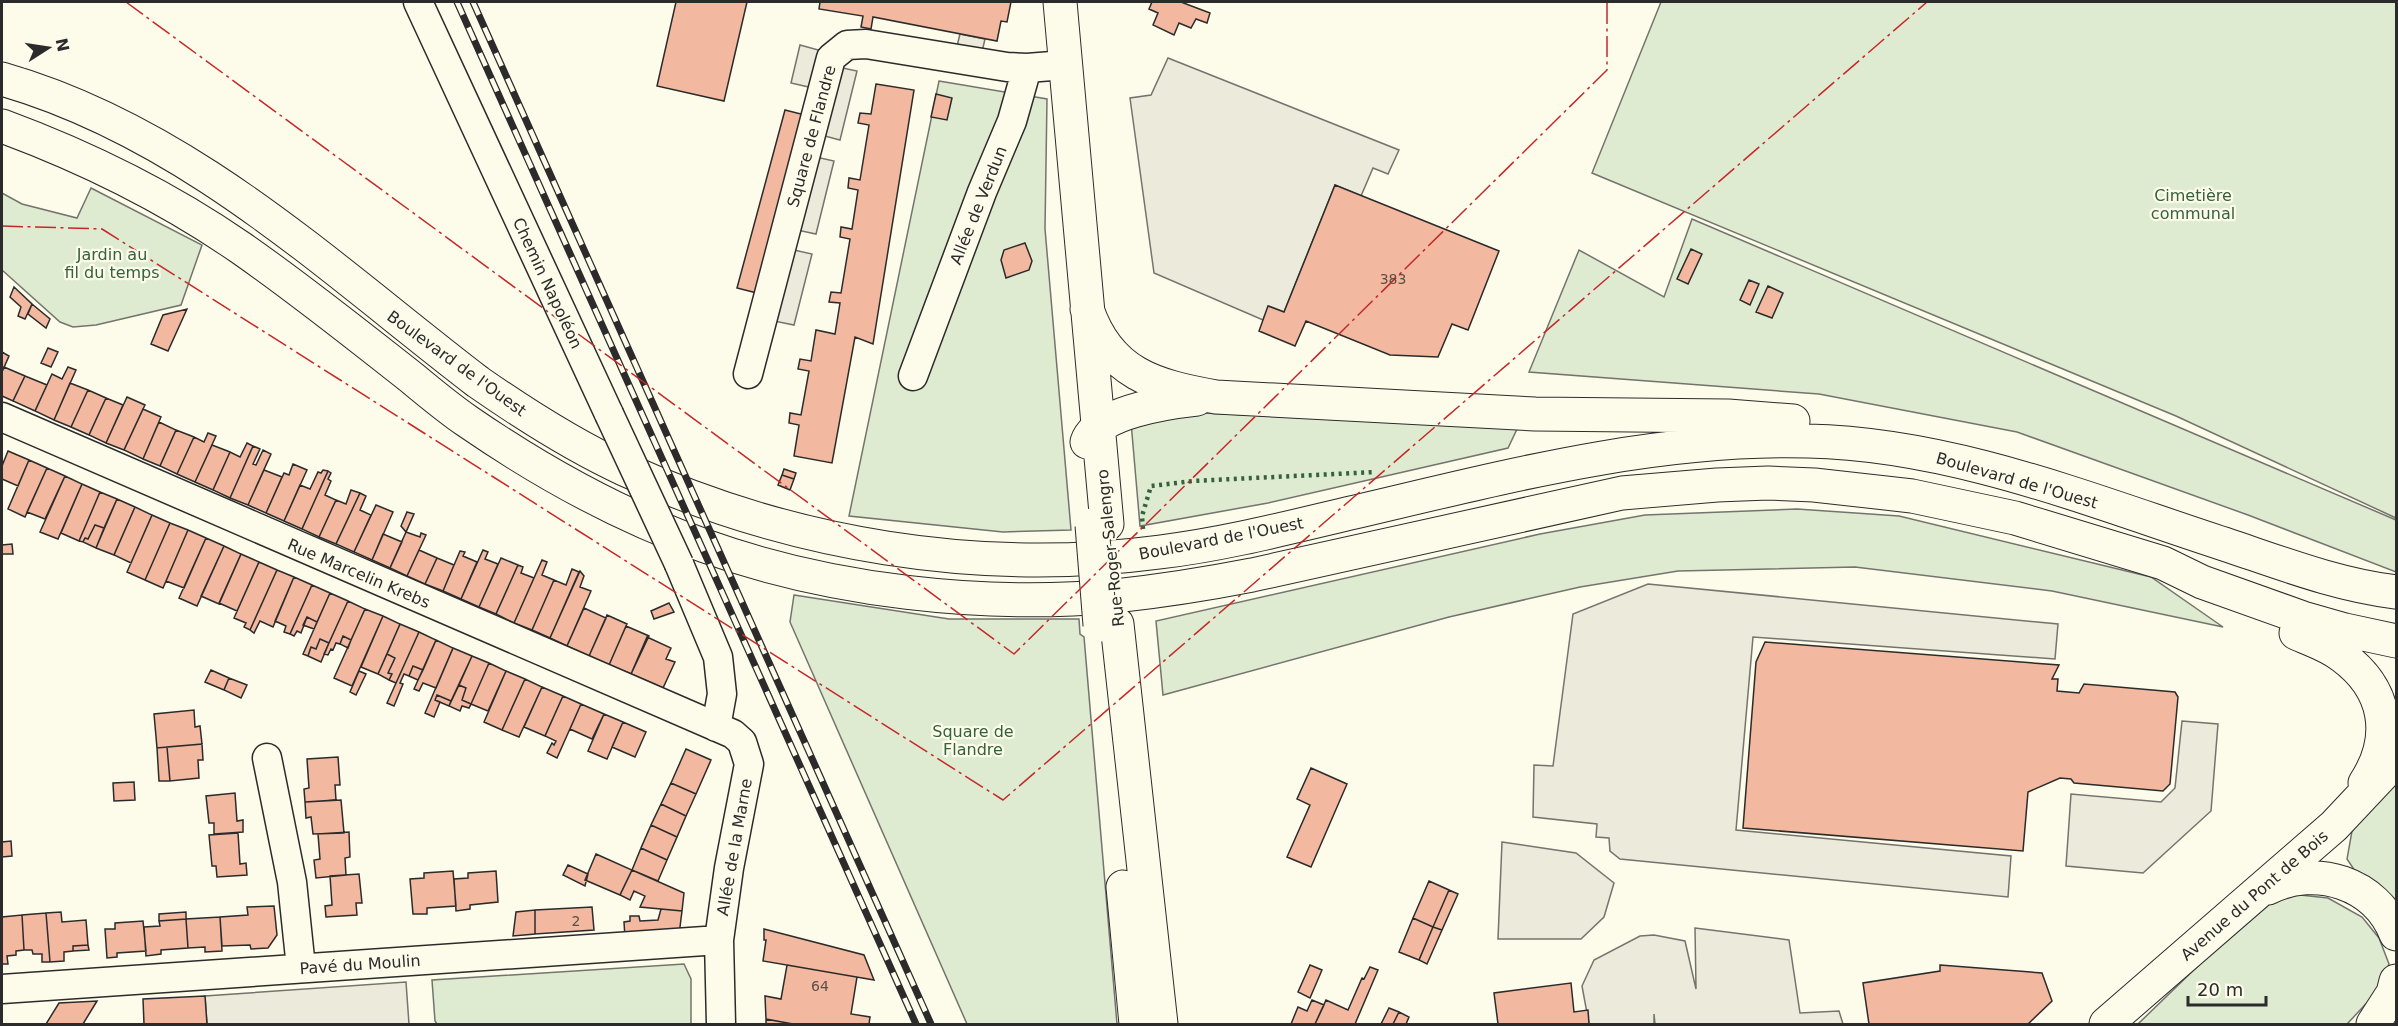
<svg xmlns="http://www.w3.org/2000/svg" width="2398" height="1026" font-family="'DejaVu Sans',sans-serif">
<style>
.green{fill:#deebd1;stroke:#74746e;stroke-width:1.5}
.parking{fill:#eceadb;stroke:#74746e;stroke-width:1.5}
.building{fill:#f2b8a0;stroke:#2b2b2b;stroke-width:1.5}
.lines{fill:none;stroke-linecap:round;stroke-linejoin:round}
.minor-casing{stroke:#2b2b2b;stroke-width:31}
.major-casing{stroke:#2b2b2b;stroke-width:35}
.minor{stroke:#fdfbea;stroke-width:28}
.major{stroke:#fdfbea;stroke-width:33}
.rail-casing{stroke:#2b2b2b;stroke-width:7}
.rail{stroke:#fdfbea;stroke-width:4.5;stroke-dasharray:14;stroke-linecap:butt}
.minor-bridge-casing{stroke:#2b2b2b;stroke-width:31;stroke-linecap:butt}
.major-bridge-casing{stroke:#2b2b2b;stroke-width:35;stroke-linecap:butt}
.minor-bridge{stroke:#fdfbea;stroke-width:28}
.major-bridge{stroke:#fdfbea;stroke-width:33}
.hedge{stroke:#34623c;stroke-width:4.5;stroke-dasharray:3 4.5;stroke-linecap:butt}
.power{stroke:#c62828;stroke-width:1.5;stroke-dasharray:21 4.5 3 4.5;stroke-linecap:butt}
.labels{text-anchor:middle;stroke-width:4.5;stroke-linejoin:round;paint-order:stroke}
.number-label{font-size:14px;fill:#5d4e48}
.street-label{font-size:16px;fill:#2b2b2b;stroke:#fdfbea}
.park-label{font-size:16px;fill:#34623c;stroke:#fdfbea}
</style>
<rect width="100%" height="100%" fill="#fdfbea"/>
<path class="green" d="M1661 2H2396V518L2176 416 1592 173Z
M939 81 1047 99 1045 229 1071 530 1003 532 849 516Z
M91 188 202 245 181 305 96 325 73 327 60 322 2 270V193L22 204 77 218Z
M1692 219 2396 520V572L2248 515 2017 432 1819 394 1529 372 1579 250 1664 297Z
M1203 413 1518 427 1508 448 1268 503 1140 526 1131 422Z
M1797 509 1899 516 2151 577 2223 627 2052 591 1855 567 1678 571 1580 587 1449 617 1163 695 1156 621 1540 534 1645 515Z
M794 595 949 619H1079L1080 634 1084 637 1117 1024H967L790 622Z
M2396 780V908L2359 877 2347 859 2352 831Z
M2300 895 2328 898 2362 917 2379 938 2389 964 2378 991 2347 1024H2138L2266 900Z
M684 964 691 979V1024H437L435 1021 432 980Z"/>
<path class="parking" d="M960 34 985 39 981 56 956 50Z
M800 45 822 51 813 88 791 83Z
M1168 58 1399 150 1388 174 1373 168 1361 196 1335 185 1284 312 1269 306 1263 320 1154 273 1130 98 1151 95Z
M838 67 857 71 840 140 821 135Z
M816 157 834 161 816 234 797 230Z
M794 250 812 254 794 325 774 321Z
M1648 584 2058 624 2055 659 1753 637 1736 830 2011 856 2008 897 1620 859 1610 851 1609 838 1596 837 1597 824 1533 817 1534 765 1553 766 1573 614Z
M2182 721 2218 724 2211 811 2143 873 2066 866 2071 794 2161 802 2175 788Z
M1502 842 1576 853 1614 883 1604 917 1581 939H1498Z
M1695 928 1789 940 1800 1013 1839 1011 1843 1024H1655L1654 1014V1024H1589L1582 986 1594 960 1640 936 1654 935 1685 941 1696 989Z
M406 982 409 1024H207L205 996Z"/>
<path class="building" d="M676 2H747L724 101 657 86Z
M820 2H1011L1007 22 1001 21 997 41 873 17 871 29 861 27 863 16 819 9Z
M1152 2H1181L1210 13 1207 23 1196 19 1191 28 1179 23 1174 35 1153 25 1158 13 1149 9Z
M876 84 914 90 873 344 855 337 832 463 794 456 799 425 789 423 790 413 801 415 809 371 798 369 800 359 811 361 816 330 835 334 840 303 829 302 831 292 841 293 850 239 840 237 841 227 852 229 858 190 848 188 849 178 860 180 869 125 858 123 860 113 871 114Z
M936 94 952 98 947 120 931 117Z
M785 110 805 115 757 293 737 288Z
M1335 185 1499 251 1468 330 1452 324 1438 357 1390 355 1306 321 1295 346 1259 331 1268 306 1284 312Z
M1025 243 1032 261 1029 270 1006 278 1001 260 1004 250Z
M1691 249 1702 254 1688 284 1677 279Z
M1749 280 1759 284 1750 305 1740 300Z
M1768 286 1783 293 1772 318 1756 312Z
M14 287 32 304 25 319 18 316 21 307 10 297Z
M32 304 50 319 46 328 28 314Z
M187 309 168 351 151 344 163 315Z
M48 348 58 352 51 367 41 363Z
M2 352 9 356 2 372Z
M4 367 25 376 13 401 2 396V372Z
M68 367 76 370 54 420 35 411 52 374 62 379Z
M25 376 47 385 35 411 13 401Z
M70 383 88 390 71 427 54 420Z
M88 390 106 398 89 435 71 427Z
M127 397 145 405 124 450 106 443Z
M106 398 123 405 106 443 89 435Z
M143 409 161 417 143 459 124 450Z
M159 422 176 430 160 466 143 459Z
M176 430 194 437 177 474 160 466Z
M208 433 216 436 195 482 177 474 194 437 204 442Z
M247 443 253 446 230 498 213 490 230 452 240 457Z
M212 445 230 452 213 490 195 482Z
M253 446 260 449 253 464 256 465 263 450 271 454 248 505 230 498Z
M8 451 29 460 18 486 2 479V466Z
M29 460 47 468 25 517 8 509Z
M293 464 307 470 284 521 266 513 284 473 289 475Z
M47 468 65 476 45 519 27 512Z
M784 469 796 473 794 479 782 475Z
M264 470 282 477 266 513 248 505Z
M323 470 328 471 302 529 284 521 300 485 310 489 318 472 321 473Z
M328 471 331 473 328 479 331 481 325 495 336 500 319 537 302 529Z
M782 475 794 479 790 490 778 485Z
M65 476 82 484 58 539 40 532Z
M82 484 100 492 79 541 61 533Z
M351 490 360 493 336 544 319 537 336 500 346 504Z
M100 492 117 499 104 528 95 525 88 539 85 538 83 542 79 541Z
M360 493 366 496 360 510 371 515 354 552 336 544Z
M117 499 135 507 114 555 96 548Z
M376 505 393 512 372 560 354 552Z
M135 507 152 515 131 563 114 555Z
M407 512 414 514 406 532 401 526Z
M152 515 170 523 145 580 127 572Z
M170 523 188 530 163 588 145 580Z
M95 525 104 528 96 548 83 542 85 538 88 539Z
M188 530 206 538 184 588 166 581Z
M406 532 420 537 421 533 426 535 407 576 390 568Z
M383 534 402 542 390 568 372 560Z
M206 538 224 546 197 606 179 598Z
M12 544 13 554H2V545Z
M224 546 241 554 219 604 201 596Z
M419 550 437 558 425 584 407 576Z
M483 550 488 552 485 559 498 564 479 607 461 599Z
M460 551 465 552 463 556 477 562 461 599 443 591Z
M241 554 259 562 237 611 219 603Z
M437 558 454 565 443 591 425 584Z
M501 558 518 565 496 614 479 607Z
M542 560 547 562 542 575 554 580 532 630 514 623Z
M259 562 277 570 250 630 244 627 246 623 234 618Z
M518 565 523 567 521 573 534 578 514 623 496 614Z
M572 569 579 572 550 638 532 630 554 580 566 585Z
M277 570 294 577 273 627 260 621 254 633 250 630Z
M580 571 584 576 580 587 591 591 567 646 550 638Z
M294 577 312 585 290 634 284 632 286 626 275 621Z
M312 585 330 593 317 622 307 617 301 633 297 631 294 636 290 634Z
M330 593 348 601 329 643 320 639 316 649 311 647 308 656 303 654Z
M348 601 365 609 351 640 343 636 340 644 336 643 333 650 331 649 328 655 324 654Z
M669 603 674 612 654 619 651 611Z
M584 608 606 618 589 656 567 646Z
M365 609 383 616 352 686 334 678Z
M607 615 627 624 609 665 589 656Z
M383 616 400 624 378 674 361 667Z
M307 617 317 622 314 629 303 625Z
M400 624 419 632 396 683 389 680 392 674 388 673 395 658 387 654Z
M626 626 649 636 631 674 609 665Z
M419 632 436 640 423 670 413 666 409 676 404 674 400 683 403 684 394 706 387 703Z
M343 636 351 640 348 648 340 644Z
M647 637 671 648 666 659 675 662 663 688 631 674Z
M320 639 329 643 321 662 308 656 311 647 316 649Z
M436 640 453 648 436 688 423 683 419 691 414 689Z
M1765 642 2059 665 2052 679H2058L2057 691 2079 693 2084 684 2175 692 2178 697 2170 784 2163 791 2074 783 2071 779 2060 778 2028 792 2023 851 1743 828 1756 662Z
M453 648 472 656 451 701 437 695 435 700 440 702 434 717 425 713Z
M387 654 395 658 388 673 392 674 389 680 378 674Z
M472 656 489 663 471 704 462 700 466 688 459 685Z
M489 663 506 671 488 711 471 704Z
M413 666 423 670 418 680 409 676Z
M211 670 229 678 224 690 205 682Z
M359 671 366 674 356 695 350 692Z
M506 671 525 679 502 730 484 722Z
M229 678 247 685 241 698 224 690Z
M525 679 542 687 519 737 502 730Z
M459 685 466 688 462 700 471 704 469 708 462 706 460 711 449 706Z
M542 687 563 696 545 736 524 727Z
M437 695 451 701 449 706 435 700Z
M563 696 581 704 557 758 547 753 552 743 554 745 556 741 545 736Z
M581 704 604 714 592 739 570 729Z
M194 710 195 727 200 726 202 744 157 748 154 714Z
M604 714 623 722 607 759 588 751Z
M623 722 646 732 635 757 612 747Z
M202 744 203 760H198L199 778 170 781 167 747Z
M167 747 170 781H159L157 748Z
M686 749 711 760 696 794 671 783Z
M338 757 340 785H335L336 800 305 802 304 789 309 788 307 759Z
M1311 768 1347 784 1311 867 1287 857 1310 805 1297 799Z
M134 782 135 800 114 801 113 783Z
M671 783 696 794 686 816 661 804Z
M235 793 237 821 243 820V832L214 834V823H209L206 796Z
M341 800 344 833 313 834 311 817 306 818 305 802Z
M661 804 686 816 677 837 651 825Z
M651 825 677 837 667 860 641 848Z
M349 832 350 857 345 858 346 875 316 878 314 860 320 859 318 834Z
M238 833 240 864 246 863 247 875 217 877 216 866H212L209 835Z
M11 841 12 856 2 857V842Z
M641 848 667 860 658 881 632 870Z
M596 854 632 870 620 895 585 880Z
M568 865 588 874 585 886 563 875Z
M632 870 684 893 682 911 640 907 645 896 634 891 630 900 620 895Z
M453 871 456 906 427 908V914H413L410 879 424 878V873Z
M496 871 498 902 470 905V909L456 911 454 879 468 878V873Z
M359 874 362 903H356L357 915 326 917 325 906 332 905 330 876Z
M1429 881 1449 890 1433 927 1413 918Z
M1449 890 1458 894 1442 930 1433 927Z
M274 906 277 935 268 948 251 949 250 945 222 946 220 917 248 915 247 907Z
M592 907 594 930 535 934V910Z
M661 909 682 911 679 935 625 938 624 922 630 921V916H639L640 921 658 920Z
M535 910V934L513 936 516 912Z
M61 912 62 922 86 920 88 945 73 946V951L64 952V961L50 962 46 913Z
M186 912V919L159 921V914Z
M46 913 50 962H42V954H33L32 950H24L22 915Z
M22 915 24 950 16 951V955L7 956 8 964H2V917Z
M220 917 222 951 205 952V947L188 948 186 919Z
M1413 918 1433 927 1419 960 1399 952Z
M186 919 188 948 161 950V954L146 956 144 927 160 926 159 921Z
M143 921 146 951 117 953V957L107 958 105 929H115V923Z
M1433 927 1442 930 1427 964 1419 960Z
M764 929 864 955 874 980 763 961 766 940H764Z
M88 945 89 950 73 951V946Z
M787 965 857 977 851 1014 870 1017 869 1024H793L766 1019 765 996 781 999Z
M1310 965 1322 970 1310 998 1298 992Z
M1940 965 2042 973 2052 1001 2028 1024H1869L1863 983 1940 971Z
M1370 967 1378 970 1355 1024H1315L1326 1000 1348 1010 1362 978 1364 979Z
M1571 983 1574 1012 1588 1010 1589 1024H1498L1494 993Z
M205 996 207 1024H144L143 999Z
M1312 1000 1324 1005 1315 1024H1291L1298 1007 1307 1011Z
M97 1001 83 1024H46L59 1003Z
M1389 1008 1399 1012 1393 1024H1381Z
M1399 1012 1409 1017 1406 1024H1393Z
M766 1019 793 1024H766Z"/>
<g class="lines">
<defs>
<path id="minor" d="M418 2 609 414
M748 374 831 58 847 45 866 44 1007 67 1027 68 1065 65
M913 376 982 192 1012 121 1027 68
M2 417 733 734 742 742 749 764 729 868 719 940 721 1024
M679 564 718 657 722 694 716 727
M267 758 292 882 301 968
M2 989 719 940"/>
<path id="major" d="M1060 2 1107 524
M2 79C187 132 328 267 478 382 524 414 572 445 624 469 790 545 979 576 1160 552 1226 544 1291 527 1355 512 1504 477 1655 437 1808 441 1952 444 2089 500 2224 544 2281 563 2337 585 2396 592
M2 126C86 157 167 197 241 248 300 289 356 334 412 378 430 393 448 408 467 421 541 472 620 516 705 546 831 591 982 608 1115 596 1161 591 1206 584 1252 575L1622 493 1717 485 1768 483 1814 485 1912 496 2015 518 2163 563 2202 582 2303 618 2345 630 2396 641
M1087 309C1109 374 1155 386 1216 397L1535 414 1728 416 1793 421
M1087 442C1097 412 1169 402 1197 399
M1117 624 1161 1024
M2296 633C2311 640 2328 645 2342 656 2387 689 2395 737 2365 783
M1123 887 1136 1024
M2268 888C2316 864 2376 883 2396 934
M2106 1024 2334 826 2396 760
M2373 1024 2393 993 2396 981"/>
</defs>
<use href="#minor" class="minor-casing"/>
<use href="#major" class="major-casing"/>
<use href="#minor" class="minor"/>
<use href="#major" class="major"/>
<defs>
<path id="rail" d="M457 2 916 1024
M473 2 931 1024"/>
</defs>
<use href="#rail" class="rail-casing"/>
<use href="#rail" class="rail"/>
<defs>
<path id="minor-bridge" d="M609 414 679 564"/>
<path id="major-bridge" d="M1092 525 1100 625"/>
</defs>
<use href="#minor-bridge" class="minor-bridge-casing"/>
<use href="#major-bridge" class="major-bridge-casing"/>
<use href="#minor-bridge" class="minor-bridge"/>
<use href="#major-bridge" class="major-bridge"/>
<path class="hedge" d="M1143 529 1142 516 1151 486 1193 481 1375 472"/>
<path class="power" d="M126 2 1014 654 1607 70V2
M2 226 102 229 1003 800 1927 2"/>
</g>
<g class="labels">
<g class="number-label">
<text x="1393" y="284">383</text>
<text x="576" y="926">2</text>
<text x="820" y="991">64</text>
</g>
<g class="street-label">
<text transform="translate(811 136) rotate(-75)" y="6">Square de Flandre</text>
<text transform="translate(978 205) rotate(-68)" y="6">Allée de Verdun</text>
<text transform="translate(548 283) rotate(65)" y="6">Chemin Napoléon</text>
<text transform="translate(457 363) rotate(36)" y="6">Boulevard de l'Ouest</text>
<text transform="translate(2017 480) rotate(16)" y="6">Boulevard de l'Ouest</text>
<text transform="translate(1221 538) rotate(-11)" y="6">Boulevard de l'Ouest</text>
<text transform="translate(1110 548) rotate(-96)" y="6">Rue Roger Salengro</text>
<text transform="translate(359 573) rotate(23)" y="6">Rue Marcelin Krebs</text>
<text transform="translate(734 847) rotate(-80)" y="6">Allée de la Marne</text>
<text transform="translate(2254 895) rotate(-41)" y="6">Avenue du Pont de Bois</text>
<text transform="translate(360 964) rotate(-4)" y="6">Pavé du Moulin</text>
</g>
<g class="park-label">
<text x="2193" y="201">Cimetière<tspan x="2193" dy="18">communal</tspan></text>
<text x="112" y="260">Jardin au<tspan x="112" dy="18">fil du temps</tspan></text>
<text x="973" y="737">Square de<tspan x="973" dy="18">Flandre</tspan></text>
</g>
</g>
<rect width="2398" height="1026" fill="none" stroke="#2b2b2b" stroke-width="6"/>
<g transform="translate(48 48) rotate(78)" stroke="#fdfbea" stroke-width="4.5" paint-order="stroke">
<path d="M0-4.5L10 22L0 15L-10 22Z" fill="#2b2b2b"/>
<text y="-9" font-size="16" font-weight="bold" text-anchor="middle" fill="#2b2b2b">N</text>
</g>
<path d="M2188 996v9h78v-9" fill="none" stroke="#2b2b2b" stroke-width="3"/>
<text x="2197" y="996" font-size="18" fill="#2b2b2b" stroke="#fdfbea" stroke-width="4.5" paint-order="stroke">20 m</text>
</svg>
